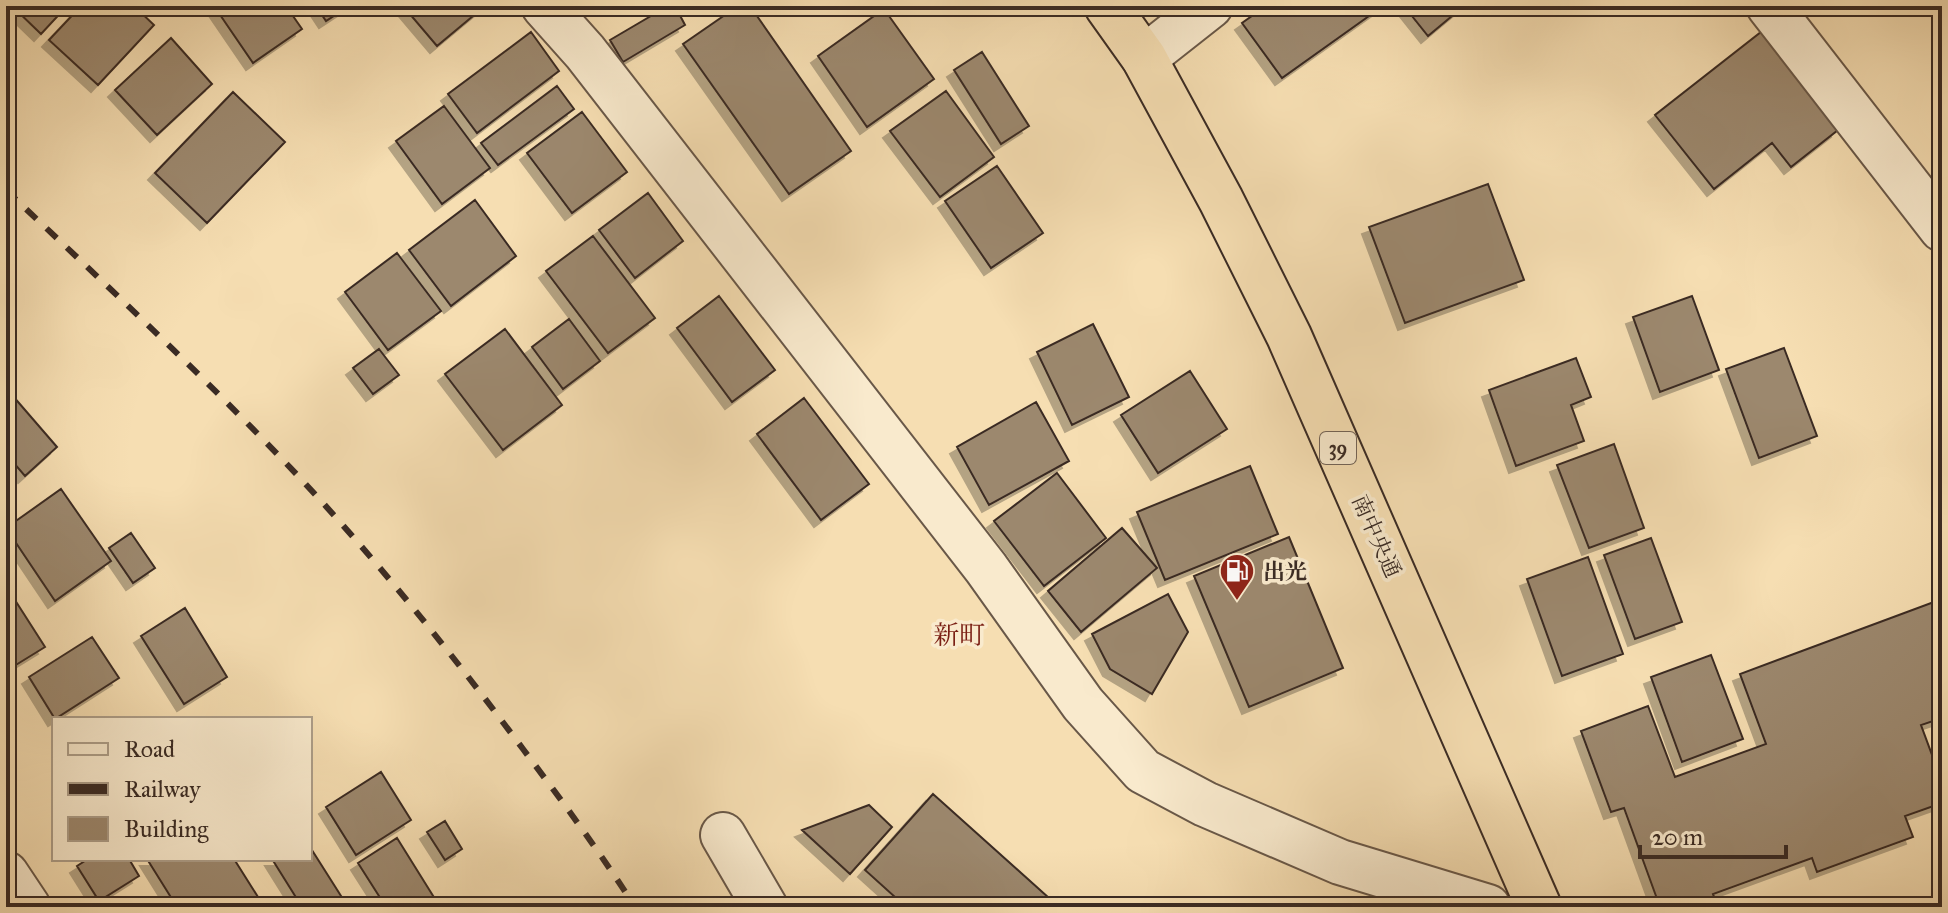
<svg xmlns="http://www.w3.org/2000/svg" width="1948" height="913" font-family="'IM FELL Great Primer','Noto Serif JP',serif">
<style>
.building{fill:#9c886e;stroke:#3a2b24;stroke-width:2;filter:url(#shadow)}
.lines{fill:none;stroke-linecap:round;stroke-linejoin:round}
.minor-casing{stroke:#695848;stroke-width:48}
.highway-casing{stroke:#3a2b24;stroke-width:48}
.minor{stroke:#f9eacd;stroke-width:44}
.highway{stroke:#f6deb2;stroke-width:44}
.rail{stroke:#3a2b24;stroke-width:6;stroke-dasharray:14 14;stroke-linecap:butt}
.labels{text-anchor:middle;stroke-width:7;stroke-linejoin:round;paint-order:stroke}
.shield{fill:#f9eacd;stroke:#736457;stroke-width:2}
.shield-label{font-size:20px;font-weight:bold;fill:#3a2b24}
.street-label{font-size:22px;fill:#3a2b24;stroke:#f9eacd}
.poi-label{font-size:22px;font-weight:bold;fill:#3a2b24;stroke:#f9eacd;text-anchor:start}
.quarter-label{font-size:26px;fill:#7a1f14;stroke:#f9eacd}
</style>
<defs>
<filter id="shadow"><feDropShadow dx="-7" dy="7" stdDeviation="0" flood-color="#0004"/></filter>
</defs>
<rect width="100%" height="100%" fill="#f6deb2"/>
<filter id="stains"><feTurbulence type="fractalNoise" baseFrequency=".0025" numOctaves="4"/><feColorMatrix values="0 0 0 0 .2 0 0 0 0 .09 0 0 0 0 .02 0 0 0 .5 -.17"/></filter>
<radialGradient id="worn" r=".72"><stop offset=".6" stop-color="#630" stop-opacity="0"/><stop offset="1" stop-color="#630" stop-opacity=".3"/></radialGradient>
<path class="building" d="M12 6H67L41 34Z
M81 6H134L154 25 98 85 49 40Z
M214 6H286L302 29 253 63Z
M316 6H349L326 21Z
M403 6H485L437 46Z
M668 6H675L685 25 623 62 610 40Z
M738 6H750L851 151 789 194 683 44Z
M1266 6H1383L1282 78 1242 23Z
M1404 6H1464L1428 36Z
M884 9 934 79 867 127 818 56Z
M531 32 559 71 477 133 448 94Z
M1761 32 1838 130 1791 167 1772 143 1714 189 1655 115Z
M171 38 212 84 157 135 115 90Z
M982 52 1029 126 1001 144 954 70Z
M557 86 574 109 498 165 481 143Z
M946 91 994 157 940 197 890 131Z
M233 92 285 142 207 223 155 173Z
M444 106 490 168 442 204 396 141Z
M582 112 627 172 572 213 527 153Z
M997 166 1043 233 991 268 945 201Z
M1488 184 1524 280 1405 323 1369 227Z
M648 193 683 241 635 278 599 230Z
M475 200 516 256 451 306 409 250Z
M593 236 655 318 608 353 546 271Z
M397 253 441 311 388 350 345 292Z
M719 296 775 370 732 402 677 328Z
M1692 296 1719 370 1660 392 1633 317Z
M569 319 600 361 563 389 532 347Z
M1093 324 1129 397 1072 425 1037 352Z
M505 329 562 405 503 450 445 374Z
M1784 348 1817 436 1759 458 1726 369Z
M379 349 399 375 373 394 353 368Z
M1576 358 1591 397 1571 405 1584 441 1516 466 1489 390Z
M1190 371 1227 429 1158 473 1121 415Z
M6 388 57 447 25 476 6 454Z
M804 398 869 484 821 520 757 434Z
M1036 402 1069 461 989 505 957 447Z
M1614 444 1644 528 1589 548 1557 465Z
M1250 466 1278 534 1165 580 1137 512Z
M1057 473 1106 538 1044 586 994 521Z
M61 489 111 561 55 601 6 528Z
M1122 528 1157 568 1081 632 1048 591Z
M131 533 155 568 133 583 109 548Z
M1289 537 1343 668 1249 707 1194 576Z
M1651 538 1682 622 1635 639 1604 555Z
M1588 557 1623 654 1562 676 1527 579Z
M6 586 45 647 6 671Z
M1168 594 1188 632 1152 694 1110 669 1092 634Z
M1942 599V718L1921 725 1942 782V803L1905 816 1913 837 1817 872 1812 858 1713 894 1716 902 1703 907H1660L1624 808 1611 812 1581 731 1648 706 1675 777 1766 744 1740 674Z
M185 608 227 677 184 704 141 636Z
M92 637 119 678 55 719 29 677Z
M1711 655 1743 739 1682 762 1651 677Z
M381 772 411 820 356 855 326 807Z
M933 794 1059 907H906L865 870Z
M869 805 892 827 850 874 802 830Z
M445 821 462 849 445 860 427 832Z
M397 838 440 907H386L358 863Z
M310 847 348 907H302L272 859H310Z
M88 859H129L139 876 99 901 77 866Z
M147 859H234L263 905 177 907Z"/>
<g class="lines">
<defs>
<path id="minor" d="M544 6 585 52 986 568 1083 704 1143 771 1205 804 1340 862 1488 907
M1769 6 1942 229
M1144 58 1210 6
M723 835 765 907
M6 874 28 907"/>
<path id="highway" d="M1107 6 1144 58 1221 200 1289 336 1539 907"/>
</defs>
<use href="#minor" class="minor-casing"/>
<use href="#highway" class="highway-casing"/>
<use href="#minor" class="minor"/>
<use href="#highway" class="highway"/>
<path class="rail" d="M6 190C105 284 206 378 300 478 380 564 453 655 523 749 562 801 600 852 635 907"/>
</g>
<defs>
<symbol id="fuel-pin" viewBox="-11 -11 22 30"><path d="M0 17L-7.5 6A9.5 9.5 0 1 1 7.5 6Z" fill="#8f2418" stroke="#f9eacd"/><path d="M-5.5-6h7V0h2V4h1.3V-2.5L3-4.5l.8-.8L6-3V5H2.5V1h-1V6h-7ZM-4.2-4.7v3.2H.2V-4.7Z" fill="#fff"/></symbol>
</defs>
<g fill-rule="evenodd">
<use href="#fuel-pin" x="1217" y="551" width="40" height="54"/>
</g>
<g class="labels">
<rect class="shield" x="1320" y="432" width="36" height="32" rx="6"/>
<g class="shield-label">
<text x="1338" y="455">39</text>
</g>
<g class="street-label">
<text transform="translate(1377 536) rotate(66)" y="8">南中央通</text>
</g>
<g class="poi-label">
<text x="1263" y="579">出光</text>
</g>
<g class="quarter-label">
<text x="959" y="644">新町</text>
</g>
</g>
<rect width="1948" height="913" fill="none" stroke="#f6deb2" stroke-width="32"/>
<rect x="8" y="8" width="1932" height="897" fill="none" stroke="#3a2b24" stroke-width="4"/>
<rect x="16" y="16" width="1916" height="881" fill="none" stroke="#3a2b24" stroke-width="2"/>
<rect x="52" y="717" width="260" height="144" fill="#f9eacd" stroke="#ad9e89" stroke-width="2"/>
<rect x="68" y="743" width="40" height="12" fill="#f9eacd" stroke="#ad9e89" stroke-width="2"/>
<text x="124" y="757" font-size="24" fill="#3a2b24">Road</text>
<rect x="68" y="783" width="40" height="12" fill="#3a2b24" stroke="#ad9e89" stroke-width="2"/>
<text x="124" y="797" font-size="24" fill="#3a2b24">Railway</text>
<rect x="68" y="817" width="40" height="24" fill="#9c886e" stroke="#ad9e89" stroke-width="2"/>
<text x="124" y="837" font-size="24" fill="#3a2b24">Building</text>
<path d="M1640 845v12h146v-12" fill="none" stroke="#3a2b24" stroke-width="4"/>
<text x="1652" y="845" font-size="24" fill="#3a2b24" stroke="#f9eacd" stroke-width="6" paint-order="stroke">20 m</text>
<rect width="100%" height="100%" filter="url(#stains)"/>
<rect width="100%" height="100%" fill="url(#worn)"/>
</svg>
